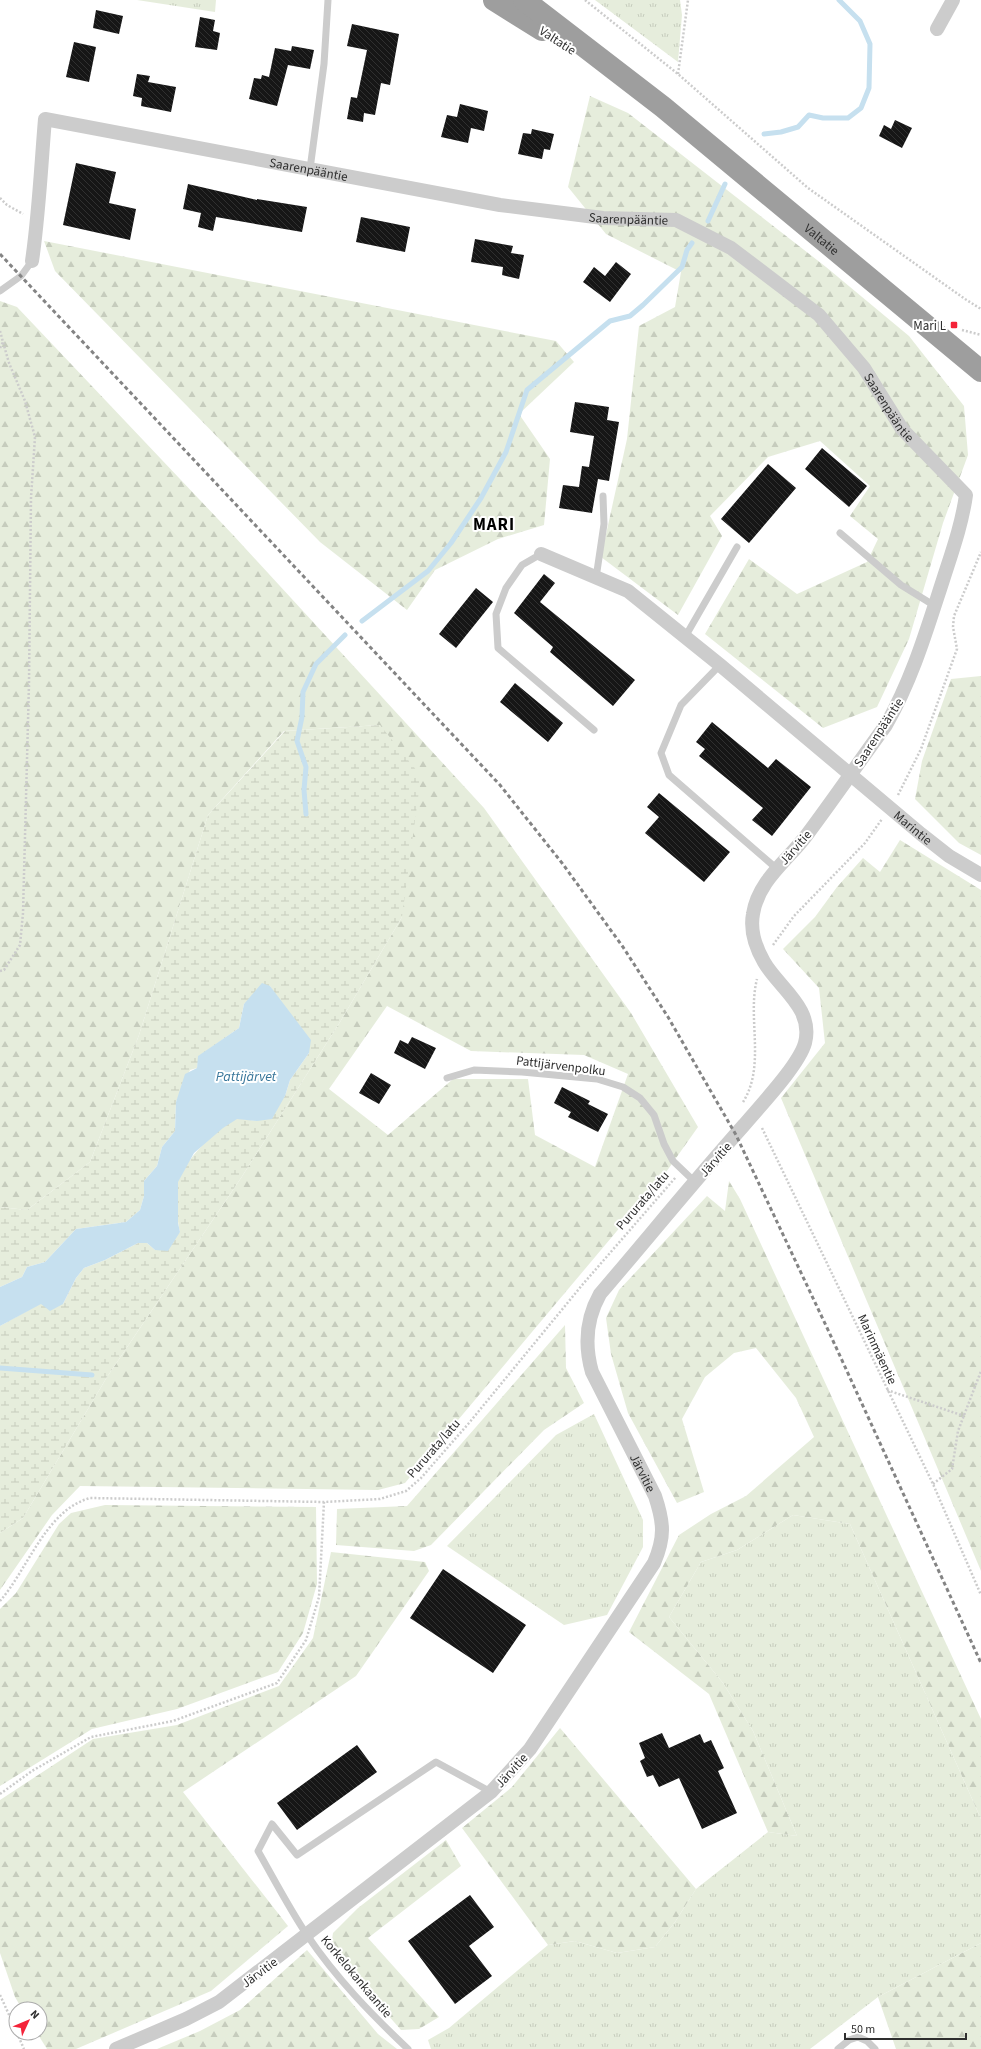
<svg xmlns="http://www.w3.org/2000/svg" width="981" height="2049" font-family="'Source Sans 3',sans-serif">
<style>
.grass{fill:url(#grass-tufts)}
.forest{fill:url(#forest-firs);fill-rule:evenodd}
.wetland{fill:url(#wetland-marsh)}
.water{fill:#c6e0ef}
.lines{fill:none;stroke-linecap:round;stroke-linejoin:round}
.stream{stroke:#c6e0ef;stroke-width:5}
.building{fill:url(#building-back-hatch)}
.path{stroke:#ccc;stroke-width:2.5;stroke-dasharray:2 2;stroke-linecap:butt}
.service{stroke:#ccc;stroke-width:7}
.minor{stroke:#ccc;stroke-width:14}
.trunk{stroke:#9e9e9e;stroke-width:22}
.rail{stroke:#848484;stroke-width:3;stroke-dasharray:4 3;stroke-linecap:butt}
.poi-dot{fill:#f42339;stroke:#fff;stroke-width:1.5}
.labels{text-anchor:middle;stroke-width:4;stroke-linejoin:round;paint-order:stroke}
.street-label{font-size:13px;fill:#2f2f2f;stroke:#fff}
.poi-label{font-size:13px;fill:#2f2f2f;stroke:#fff;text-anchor:end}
.water-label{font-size:14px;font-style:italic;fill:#367599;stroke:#fff}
.district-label{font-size:17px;font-weight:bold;letter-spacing:1px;fill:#000;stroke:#fff}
</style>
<defs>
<pattern id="grass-tufts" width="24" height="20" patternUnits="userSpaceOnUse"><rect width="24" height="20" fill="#e6eddc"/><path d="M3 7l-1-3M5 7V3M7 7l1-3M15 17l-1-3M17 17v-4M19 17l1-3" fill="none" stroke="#c6ccbd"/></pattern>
<pattern id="forest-firs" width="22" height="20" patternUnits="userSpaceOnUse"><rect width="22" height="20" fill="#e6eddc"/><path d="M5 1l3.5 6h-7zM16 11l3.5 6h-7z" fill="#c6ccbd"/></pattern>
<pattern id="wetland-marsh" width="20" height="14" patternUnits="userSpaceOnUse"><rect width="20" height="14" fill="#e6eddc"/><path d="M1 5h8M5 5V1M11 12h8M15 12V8" fill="none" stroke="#c6ccbd"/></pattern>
<pattern id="building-back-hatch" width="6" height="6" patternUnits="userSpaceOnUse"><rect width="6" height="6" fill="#161616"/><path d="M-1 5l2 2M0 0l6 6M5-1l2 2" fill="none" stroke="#303030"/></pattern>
</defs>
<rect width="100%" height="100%" fill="#fff"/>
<path class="grass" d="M137 0H216L215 12Z
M595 0H680L682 15 678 62Z
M594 1414 643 1520V1547L607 1615 564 1625 447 1546 556 1435Z
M793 1515 850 1524 981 1819V1943L878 1997 810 2049H431L428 2040 449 2028 548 1945 575 1941 617 1953 655 1947 675 1922 696 1889 768 1832 797 1836 753 1731 723 1683 669 1617 701 1562 737 1550Z"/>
<path class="forest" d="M590 96 628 113 826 267 909 336 964 406 968 455 943 523 909 639 877 707 823 728 705 634 749 559 797 594 867 562 878 539 850 516 870 486 820 441 768 457 710 516 722 536 678 615 601 557 627 439 639 326 675 307 681 272 606 234 568 187Z
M44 241 556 341 574 362 519 414 550 459 544 525 498 539 435 570 407 610 320 542 55 271Z
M0 301 17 307 234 536 484 808 631 1013 698 1127 664 1175 405 1483 378 1490 80 1486 52 1515 0 1590V1533L23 1518 107 1377 241 1178 340 1022 402 917 380 725 284 731 208 815 139 1035 90 1162 27 1210 0 1207ZM387 1006 471 1051 584 1055 628 1074 595 1167 535 1135 528 1079H453L388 1135 329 1089Z
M981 676V855L959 843 915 799 922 761 951 679Z
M900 840 981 890V1571L781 1098 825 1043 819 988 783 949 815 917 837 887 863 858 880 872Z
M729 1181 740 1199 981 1719V1819L850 1524 793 1515 737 1550 701 1562 669 1617 723 1683 753 1731 797 1836 768 1832 709 1694 629 1632 679 1535 711 1514 746 1496 814 1437 796 1398 756 1348 734 1353 705 1377 682 1419 704 1492 677 1503 628 1413 611 1354 606 1318 619 1290 707 1196 725 1211Z
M565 1325 566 1368 584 1403 544 1430 431 1545 414 1551 336 1545 337 1509 407 1506Z
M105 1505 316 1507 317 1584 303 1633 278 1672 177 1709 92 1729 0 1786V1609L16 1593 59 1524 71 1513Z
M331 1552 425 1562 429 1571 356 1676 183 1792 288 1926 211 1991 76 2049H47L37 2033H40V2009H22L15 1997 0 1953V1800L93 1739 177 1725 279 1686 313 1638Z
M560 1728 696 1889 675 1922 655 1947 617 1953 575 1941 548 1945 462 1828 512 1787Z
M446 1840 461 1866 368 1938 439 2017 419 2029 401 2030 359 1982 331 1946 333 1933 358 1908Z
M981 1943V2049H896L878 1997Z
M307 1950 378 2034 397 2049H157L200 2031 240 2010Z"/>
<path class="wetland" d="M380 725 421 776 402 917 340 1022 241 1178 107 1377 23 1518 0 1533V1326L41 1303 63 1304 76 1278 84 1268 105 1260 138 1243H147L155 1250 180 1232C177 1221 175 1192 178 1181 183 1163 218 1125 236 1119 241 1118 251 1120 257 1121L285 1096 290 1080 309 1053 270 986 244 1004 239 1028 199 1056 197 1068 190 1070 176 1102 175 1131 162 1147 157 1166 144 1181V1196L140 1210 126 1222 76 1229 45 1262 27 1267 22 1277 0 1287V1207L27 1210 90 1162 139 1035 208 815 285 731Z"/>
<path class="water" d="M262 983 270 986 311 1040 309 1053 290 1080 285 1096 272 1119 257 1121 237 1119 223 1128 194 1153 178 1182V1223L180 1232 168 1251 155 1250 147 1243H138L105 1260 84 1268 76 1278 63 1304 50 1311 41 1304 0 1326V1287L22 1277 27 1267 45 1262 76 1229 126 1222 140 1210 144 1196V1181L157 1166 162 1147 175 1131 176 1102 185 1074 197 1068 198 1056 239 1028 244 1004Z"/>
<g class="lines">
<path class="stream" d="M764 134 781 132 798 127 809 115 823 118H848L861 108 869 88 870 44 860 21 839 0
M708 221 725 184
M362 621 428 571 451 543 481 498 506 452 527 390 610 321 630 316 643 305 682 267 687 250 692 243
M306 814 304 790 306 767 297 741 302 717 303 692 316 664 345 635
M0 1368 92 1375"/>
</g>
<path class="building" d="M96 10 123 16 119 34 93 28Z
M200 17 215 20 213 31 220 33 217 50 195 47Z
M352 24 399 34 390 85 381 83 375 115 364 113 363 122 347 119 351 97 357 98 367 50 347 46Z
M74 42 96 47 89 82 66 77Z
M292 46 314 50 310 69 288 65 277 106 249 99 254 78 261 79 262 75 269 77 275 48 291 51Z
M137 74 150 76 148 82 176 87 171 112 141 106 142 98 133 96Z
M460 104 488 111 484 131 471 128 468 143 441 137 447 115 457 117Z
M895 120 912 128 902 148 879 136 884 125 891 129Z
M532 129 554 134 550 150 544 149 542 159 518 154 523 133 531 134Z
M76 163 116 172 109 203 136 209 130 240 63 225Z
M188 184 257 200V199L307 207 302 232 216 217 213 231 198 227 201 213 183 209Z
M361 217 410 227 405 252 356 242Z
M475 239 513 246 511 253 524 255 519 279 502 275 503 267 471 262Z
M616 262 631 274 610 302 583 282 594 267 605 276Z
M575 402 609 407 607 420 619 422 609 481 598 479 592 513 559 508 563 485 579 487 582 466 589 467 594 436 570 432Z
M822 448 867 486 849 507 805 469Z
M768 464 796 488 749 543 721 519Z
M544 574 555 583 540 602 635 680 613 706 550 652 553 647 514 613Z
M476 588 493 602 456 648 439 634Z
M515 683 563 723 548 742 500 702Z
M712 722 768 768 776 759 811 787 772 836 752 820 763 808 699 756 705 749 696 742Z
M659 793 730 852 704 882 645 833 659 817 647 807Z
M412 1037 436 1048 425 1069 394 1053 400 1040 408 1044Z
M371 1073 391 1085 379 1104 359 1093Z
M562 1087 590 1101 588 1104 608 1114 598 1132 568 1117 571 1112 554 1103Z
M443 1569 526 1625 493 1673 410 1618Z
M662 1733 669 1748 700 1734 704 1743 711 1740 724 1768 718 1771 737 1813 702 1829 679 1778 659 1787 653 1775 647 1777 640 1761 645 1758 639 1743Z
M357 1745 377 1772 297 1830 277 1803Z
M470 1895 494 1927 469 1946 492 1976 455 2004 408 1941Z"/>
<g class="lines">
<path class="path" d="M585 0 678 74 808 188 965 299 981 309
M678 74 688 0
M0 198 7 205 23 214
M962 330 981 335
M0 331 3 342 0 348
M898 795 921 749 957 649 953 627 954 616 981 552
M773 945 794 916 865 843 882 819
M0 971 4 970 20 945 23 913 29 683 31 498 35 437 25 401 9 363 3 342
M743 1102C766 1066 747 1018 757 979
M762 1128 933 1484 981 1595
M887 1390 964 1416
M933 1484 952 1469 958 1431 981 1371
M0 1601C28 1569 46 1510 90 1498L324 1502 380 1499 406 1491 421 1478 469 1423 583 1284 676 1177
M0 1794 32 1771 91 1737 173 1721 277 1683 306 1640 319 1597 324 1502
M0 1995 16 2030
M17 2033 24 2049"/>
<path class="service" d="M310 169 324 64 328 0
M0 291 21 276 32 261
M840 533 901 585 935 606
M541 554 522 565 506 588 496 614 498 648 594 730
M596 578 604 524 603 496
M685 637 737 547
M720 665 681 705 661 753 669 775 776 868
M447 1078 474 1070 522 1072 597 1079 623 1087 640 1098 654 1115 664 1144 673 1161 695 1182
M408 2049C371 2014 336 1978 307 1935 289 1908 274 1879 258 1851L272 1824 297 1855 436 1762 491 1792
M838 2049 849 2040 858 2037 867 2041 875 2049"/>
<g class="minor">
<path d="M937 29 953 0"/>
<path id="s1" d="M32 261C39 214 41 166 45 119L500 205 603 218 676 220 731 248 819 315 864 368 902 429 966 495C962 524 952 552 943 580 927 629 912 680 886 725 859 762 833 800 806 836 787 861 758 881 753 914 750 930 756 948 764 962 779 988 814 1008 805 1043 799 1065 760 1106 744 1125 695 1180 648 1238 600 1294 586 1319 584 1344 592 1372L655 1496C664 1523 665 1537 654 1563L530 1749 491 1792 219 2002 186 2019 116 2049"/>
<path id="s2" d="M541 554 628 591 720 665 921 834 949 856 981 875"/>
</g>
<g class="trunk">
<path d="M494 0 542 30"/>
<path id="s3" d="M524 0 663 107 981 371"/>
</g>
<path class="rail" d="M0 254 500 785 562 863 623 947 668 1017 736 1135 829 1332 981 1663"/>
</g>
<rect class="poi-dot" x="950" y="321" width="8" height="8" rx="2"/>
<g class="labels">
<g class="street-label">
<text transform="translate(558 40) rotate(33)" y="5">Valtatie</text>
<text dy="5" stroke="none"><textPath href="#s1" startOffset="411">Saarenpääntie</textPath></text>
<text dy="5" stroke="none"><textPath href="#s1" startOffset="735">Saarenpääntie</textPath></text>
<text dy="5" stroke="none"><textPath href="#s3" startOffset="382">Valtatie</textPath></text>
<text dy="5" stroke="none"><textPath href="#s1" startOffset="1071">Saarenpääntie</textPath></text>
<text transform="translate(878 732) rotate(-57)" y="5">Saarenpääntie</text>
<text dy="5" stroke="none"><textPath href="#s2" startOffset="465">Marintie</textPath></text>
<text transform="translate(795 847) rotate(-49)" y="5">Järvitie</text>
<text transform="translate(561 1065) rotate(7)" y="5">Pattijärvenpolku</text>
<text transform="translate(715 1159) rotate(-49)" y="5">Järvitie</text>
<text transform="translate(642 1200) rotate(-49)" y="5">Pururata/latu</text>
<text transform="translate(878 1349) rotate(65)" y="5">Marinmäentie</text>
<text transform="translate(433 1448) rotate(-49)" y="5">Pururata/latu</text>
<text dy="5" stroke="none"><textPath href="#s1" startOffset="2328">Järvitie</textPath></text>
<text transform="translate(511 1770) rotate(-48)" y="5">Järvitie</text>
<text transform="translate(259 1972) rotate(-37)" y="5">Järvitie</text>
<text transform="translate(357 1976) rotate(50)" y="5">Korkelokankaantie</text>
</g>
<g class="poi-label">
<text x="946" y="330">Mari L</text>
</g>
<g class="water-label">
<text x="246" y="1081">Pattijärvet</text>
</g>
<g class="district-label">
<text x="494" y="530">MARI</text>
</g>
</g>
<g transform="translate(28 2021) rotate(46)"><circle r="19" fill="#ffffff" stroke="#acacac"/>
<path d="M0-3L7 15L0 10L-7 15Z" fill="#f42339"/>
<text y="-6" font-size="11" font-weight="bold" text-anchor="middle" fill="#2f2f2f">N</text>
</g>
<path d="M845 2033v6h121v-6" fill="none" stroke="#2f2f2f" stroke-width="2"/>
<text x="851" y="2033" font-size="12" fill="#2f2f2f" stroke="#ffffff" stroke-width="3" paint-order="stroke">50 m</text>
</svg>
